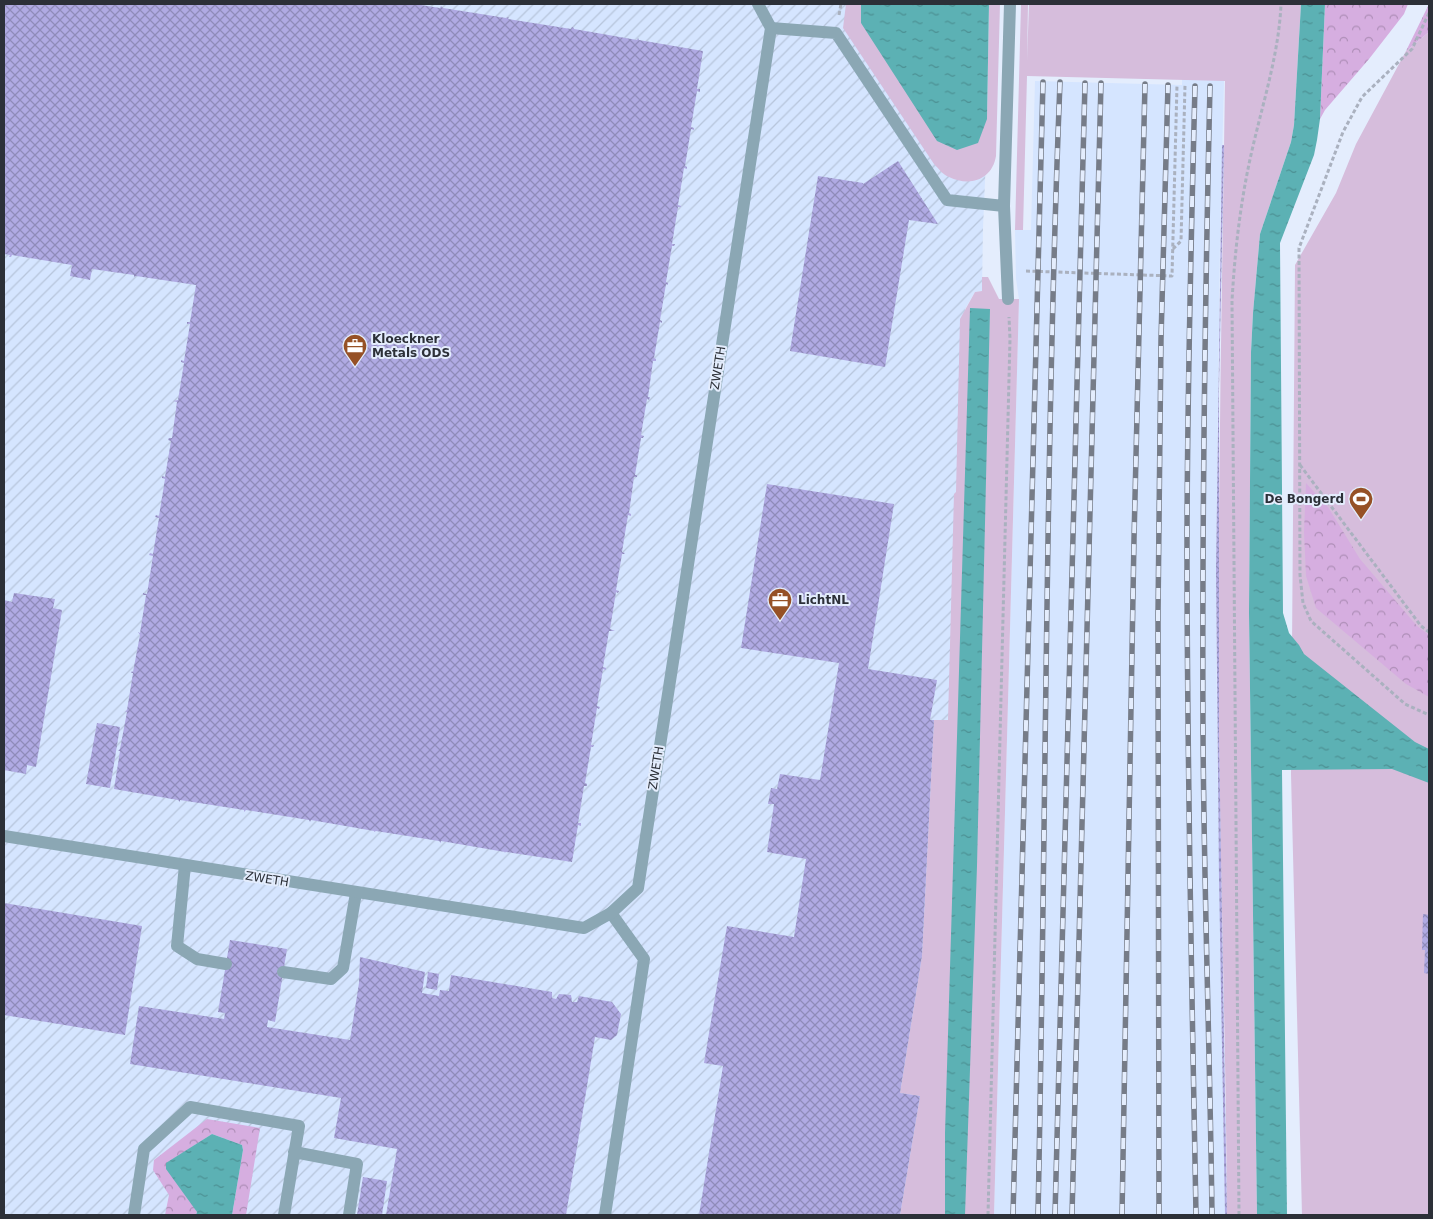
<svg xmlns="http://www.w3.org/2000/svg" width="1433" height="1219" font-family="'DejaVu Sans',sans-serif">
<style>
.built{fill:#d5e5ff}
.industrial{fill:url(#industrial-furrows)}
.green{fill:#d6bddc}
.forest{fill:url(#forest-crowns)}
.water{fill:url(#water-ripples)}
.building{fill:url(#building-cross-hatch)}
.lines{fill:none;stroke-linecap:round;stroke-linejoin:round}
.path{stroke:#aab1bf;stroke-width:3;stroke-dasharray:4 2.5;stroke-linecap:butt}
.lane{stroke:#8ba7b4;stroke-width:12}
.street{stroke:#8ba7b4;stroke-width:12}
.rail-casing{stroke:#767c88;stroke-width:5.5}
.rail{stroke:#e4edfd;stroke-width:4;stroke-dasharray:11;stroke-linecap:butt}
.labels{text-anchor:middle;stroke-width:4;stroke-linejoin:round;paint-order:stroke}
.poi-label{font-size:12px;font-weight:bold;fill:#2c3038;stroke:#e4edfd;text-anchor:start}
.street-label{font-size:12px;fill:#2c3038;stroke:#e4edfd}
</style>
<defs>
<pattern id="industrial-furrows" width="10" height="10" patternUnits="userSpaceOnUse" patternTransform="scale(1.25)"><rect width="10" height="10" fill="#d5e5ff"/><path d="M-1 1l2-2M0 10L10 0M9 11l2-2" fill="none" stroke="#b7c5db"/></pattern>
<pattern id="forest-crowns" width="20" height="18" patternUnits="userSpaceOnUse" patternTransform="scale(1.25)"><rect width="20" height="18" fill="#d6aee0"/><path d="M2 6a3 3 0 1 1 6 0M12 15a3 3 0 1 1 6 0" fill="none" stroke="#ae8eb7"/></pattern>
<pattern id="water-ripples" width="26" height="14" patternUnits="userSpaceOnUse" patternTransform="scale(1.25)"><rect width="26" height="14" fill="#5cb1b4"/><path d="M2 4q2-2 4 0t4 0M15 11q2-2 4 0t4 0" fill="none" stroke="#4c9093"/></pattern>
<pattern id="building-cross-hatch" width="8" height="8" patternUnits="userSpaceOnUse" patternTransform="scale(1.25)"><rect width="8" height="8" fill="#b0aae3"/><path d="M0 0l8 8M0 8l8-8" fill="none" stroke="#8f8bb9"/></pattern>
</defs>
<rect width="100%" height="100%" fill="#e4edfd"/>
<path class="built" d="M1184 4H1226L1220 236 1216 570 1217 736 1225 1215H994L1019 299 1016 279 1015 230H1031L1035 81 1182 85Z"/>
<path class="industrial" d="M4 4H979L986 158 983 228 982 291 975 292 965 309 950 720 934 721 922 956 900 1092 920 1096 900 1215H4Z"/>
<path class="green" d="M846 4H861V23L987 119 989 4H1000L996 156C992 180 970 187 949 177 943 175 939 169 934 164L843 28Z
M1021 4H1028L1027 61 1029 4H1301L1294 125 1291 142 1260 234 1253 313 1251 352 1249 613 1257 1215H1227C1226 1056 1221 896 1219 737 1217 518 1222 300 1225 81L1027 76 1023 230H1015Z
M1429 32V1215H1302L1291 774 1295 265 1336 193 1356 144 1406 51Z
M982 277H988L999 299H1019L994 1215H900L920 1096 900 1093 922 956 934 720H948L954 494 956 492 960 319 975 292 982 291Z"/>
<path class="forest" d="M1325 4H1408L1404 14 1369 59 1325 110 1320 119Z
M1429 4V32L1406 51Z
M1306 483 1328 507 1360 559 1417 626 1429 635V697L1406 684 1316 608 1306 576 1304 532Z
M207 1119 260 1128 246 1215H232L243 1150 242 1145 212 1134 167 1163 197 1212 196 1215H165L169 1195 153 1170 154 1160Z"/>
<path class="water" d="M861 4H989L987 119 978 143 957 150 937 141 861 23Z
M1301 4H1325L1320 119 1317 140 1314 155 1280 243 1283 613 1289 633 1299 645 1304 654 1415 742 1429 749V783L1392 769 1282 770 1287 1215H1257L1249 613 1251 352 1253 313 1260 234 1291 142 1294 125Z
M970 308 990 309 977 866 965 1215H945V1133Z
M212 1134 242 1145 243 1150 232 1215H196L197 1212 166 1169V1163Z"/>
<path class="building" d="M4 4H415L440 8 441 6 443 8 506 18 509 17 508 19 571 29 572 27 574 28V29L637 40 638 38 639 40 703 51 697 89H700V92L697 91 691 127 694 128V130L691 129 685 166 687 167V169L684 168 678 205 681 206V207H678L672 244H675L674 246H672L666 282 668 283V285L666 284 660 320 662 321V323L660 322 654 358 656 359V361H653L648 397H650L649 400 647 399 641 435 644 436 643 438H641L635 475H637V477H634L629 513 631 514V516L628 515 622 552 625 553 624 554H622L616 590 619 591 618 593 616 592 610 629 615 631H609L603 667 606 668V670L603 669 597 706 600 707 599 709 597 708 591 745H594L593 747H591L585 783 587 784V786H584L578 823H581V826L578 825 572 862 506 852 504 853 505 852 441 841V843L439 841 376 831 374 832V831L311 820 310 822 309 820 246 810 244 812V810L180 800V802L178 800 114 789 120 751H118L120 749 127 712H125L127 710 133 673H131L132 671 133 672 140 635 138 632 140 633 146 595H143V593L147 594 153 556 149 555 150 553 153 554 159 518 155 517 156 515 159 516 165 479 162 478V476L165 477 171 441 168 440 169 438H172L177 402 173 401 178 400 184 363 181 362V360L184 361 190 324H187V322H190L196 285 136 276 134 277V275L92 269 90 280 70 276 72 265 12 255 11 257H9L10 255 4 254Z
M1222 145H1224V147L1219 390V736L1227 1215H1225L1219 878 1216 570Z
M898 161 938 224 909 220 885 367 790 351 818 176 863 183V184Z
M767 484 894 504 868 669 937 680 930 720H934L922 956 900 1093 920 1096 900 1215H699L723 1066 704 1063 727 926 794 937 806 859 767 852 774 804H768L771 788 777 789 780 774 820 780 839 663 741 648Z
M14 593 55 599 53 608 62 610 36 767 27 765 26 774 4 770V600L12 602Z
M97 723 120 727 110 788 86 784Z
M4 903 142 926 125 1035 4 1015Z
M1423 914 1429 915V974L1424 973 1425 950H1422Z
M230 940 287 949 275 1022 268 1020 267 1027 350 1040 359 983 360 957 425 972 422 993 439 996 440 990 449 991 451 975 552 992V998L556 999 559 994 571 995 572 1002H577L579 996 612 1002 621 1014 617 1035 611 1040 595 1037 566 1215H386L397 1149 334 1138 341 1098 130 1064 139 1006 224 1019 225 1013 218 1012Z
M428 972 439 974 437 990 426 988Z
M363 1177 387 1181 382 1215H357Z"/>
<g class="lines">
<path class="path" d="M1429 13 1412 49 1362 97 1343 132 1299 248 1300 575 1303 603 1311 621 1405 704 1429 715
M839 15 841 4
M1173 249 1181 241 1185 85
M1026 271 1172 276 1177 85
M1300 465 1421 626 1429 632
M988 1215 1010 339 1009 317
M1239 1215 1232 301C1235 248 1241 197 1253 146 1264 99 1279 52 1281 4"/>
<path class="lane" d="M771 28 836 33 947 200 1004 206
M1008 299 1004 206 1010 4
M185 865 177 946 197 959 226 964
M283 972 331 979 343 968 356 893
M294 1152 357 1164 349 1215
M134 1215 144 1149 190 1107 299 1126 284 1215
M605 1215 644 959 611 913"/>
<path class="street" d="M4 836 584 928 611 913 638 888 771 28 758 4"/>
<defs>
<path id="rail" d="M1195 86C1191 241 1187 396 1187 551 1187 773 1192 994 1196 1215
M1210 86C1205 302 1202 517 1203 733 1204 894 1210 1054 1212 1215
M1013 1215 1043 82
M1038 1215C1046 837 1045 459 1060 82
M1055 1215 1085 83
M1072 1215 1101 83
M1122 1215 1134 539 1145 84
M1159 1215 1158 614 1161 339 1168 85"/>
</defs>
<use href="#rail" class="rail-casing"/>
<use href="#rail" class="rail"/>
</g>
<defs>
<symbol id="office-pin" viewBox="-11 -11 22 30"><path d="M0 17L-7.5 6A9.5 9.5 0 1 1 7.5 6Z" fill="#965126" stroke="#e4edfd"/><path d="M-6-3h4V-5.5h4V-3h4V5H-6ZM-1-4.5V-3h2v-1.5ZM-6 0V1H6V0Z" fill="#fff"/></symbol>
<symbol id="stadium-pin" viewBox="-11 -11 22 30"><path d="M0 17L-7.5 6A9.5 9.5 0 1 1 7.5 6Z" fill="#965126" stroke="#e4edfd"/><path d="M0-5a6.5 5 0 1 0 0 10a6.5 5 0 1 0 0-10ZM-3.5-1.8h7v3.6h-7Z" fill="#fff"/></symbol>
</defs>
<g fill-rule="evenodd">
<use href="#office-pin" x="341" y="332" width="28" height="38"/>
<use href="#stadium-pin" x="1347" y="485" width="28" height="38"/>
<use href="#office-pin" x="766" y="586" width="28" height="38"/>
</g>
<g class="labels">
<g class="poi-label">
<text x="372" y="343">Kloeckner<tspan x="372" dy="14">Metals ODS</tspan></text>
<text x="1344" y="503" text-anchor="end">De Bongerd</text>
<text x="798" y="604">LichtNL</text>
</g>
<g class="street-label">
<text transform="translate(718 368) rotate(-81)" y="4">ZWETH</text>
<text transform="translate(656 768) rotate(-81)" y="4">ZWETH</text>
<text transform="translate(267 879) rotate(9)" y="4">ZWETH</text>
</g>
</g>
<rect width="1433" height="1219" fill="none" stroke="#2c3038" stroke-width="10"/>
</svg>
